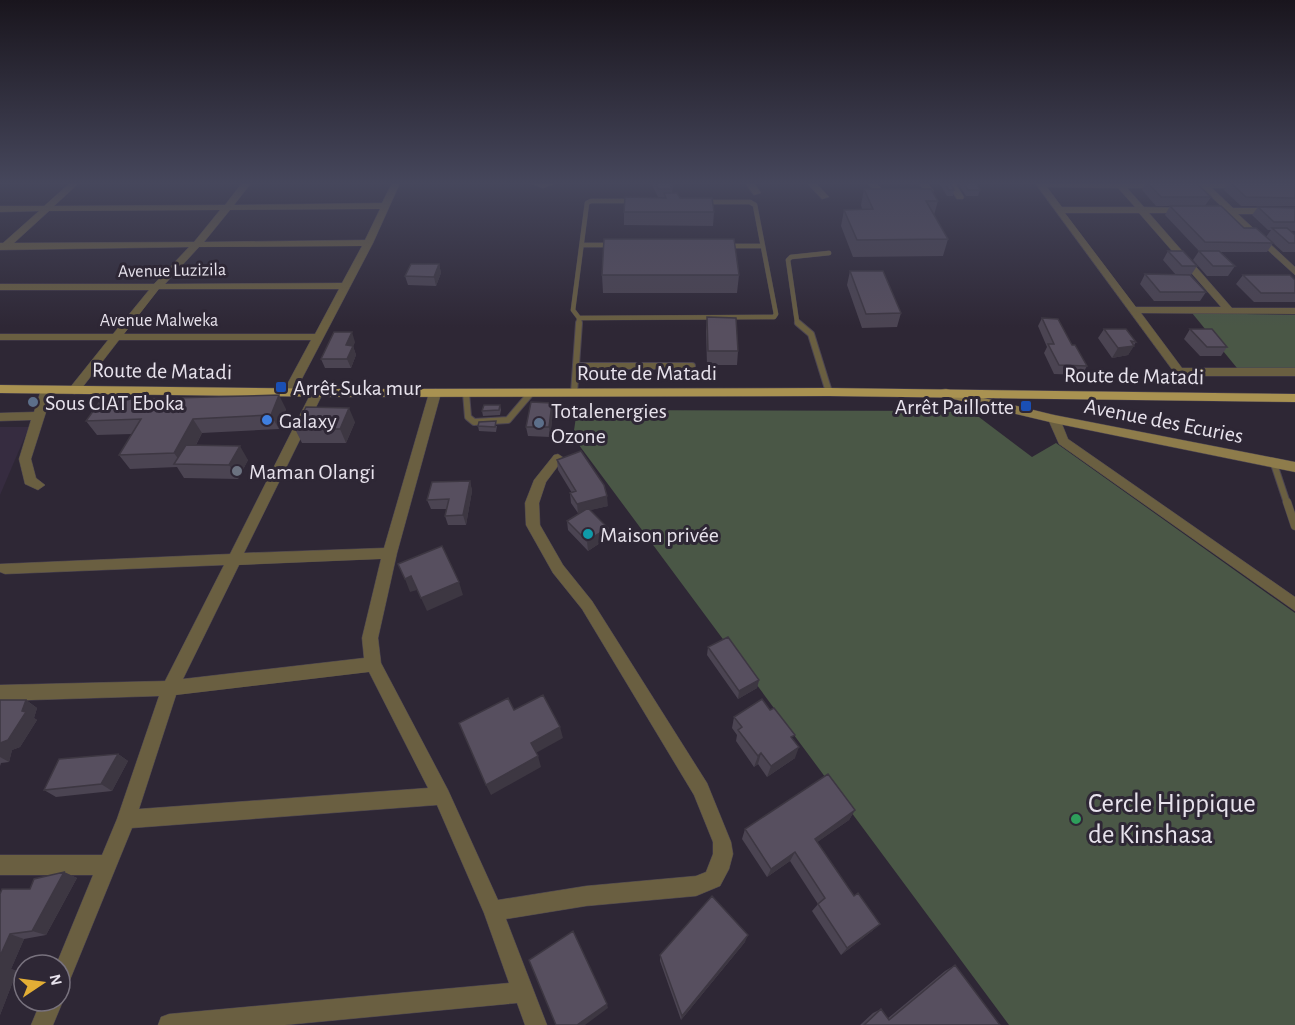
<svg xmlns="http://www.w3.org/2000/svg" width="1295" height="1025" font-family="'Alegreya Sans',sans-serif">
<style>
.built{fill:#362c40}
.green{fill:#4a5746}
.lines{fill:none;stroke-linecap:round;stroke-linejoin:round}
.lane-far2-casing{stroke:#4c4552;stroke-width:5}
.lane-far1-casing{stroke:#4c4552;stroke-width:8}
.lane-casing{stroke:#4c4552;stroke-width:9}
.street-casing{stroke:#4c4552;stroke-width:1}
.secondary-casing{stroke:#4c4552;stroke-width:1}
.primary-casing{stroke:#4c4552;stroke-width:1}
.lane-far2{stroke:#6a5f41;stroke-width:4.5}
.lane-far1{stroke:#6a5f41;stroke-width:6}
.lane{stroke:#6a5f41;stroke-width:8}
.street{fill:#6a5f41;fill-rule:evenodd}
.secondary{fill:#8e7c4b;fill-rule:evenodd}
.primary{fill:#a99251;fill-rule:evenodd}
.wall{fill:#4b4452}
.shaded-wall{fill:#3d3742}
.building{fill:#574f5f;stroke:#3d3742;stroke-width:1.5}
.transit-dot{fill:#1a4fb4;stroke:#2e2735;stroke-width:2}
.service-dot{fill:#5c6f8a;stroke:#2e2735;stroke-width:2}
.shop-dot{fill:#3f7fe0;stroke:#2e2735;stroke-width:2}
.worship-dot{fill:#6b7280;stroke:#2e2735;stroke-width:2}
.culture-dot{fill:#0f9aa8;stroke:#2e2735;stroke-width:2}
.leisure-dot{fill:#2e9e5b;stroke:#2e2735;stroke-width:2}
.labels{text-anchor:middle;stroke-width:6;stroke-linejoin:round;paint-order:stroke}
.far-street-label{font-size:18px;fill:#e7e2ec;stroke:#2e2735}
.street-label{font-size:22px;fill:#e7e2ec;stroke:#2e2735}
.poi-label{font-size:22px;fill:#e7e2ec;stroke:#2e2735;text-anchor:start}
.near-poi-label{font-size:27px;fill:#e7e2ec;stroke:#2e2735;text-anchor:start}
</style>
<rect width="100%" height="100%" fill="#2e2735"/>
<path class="built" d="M0 427H29L0 495Z"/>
<path class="green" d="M1192 313 1295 315V368H1237Z
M577 410 971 411 1032 457 1056 443 1295 613V1025H1009L573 437Z"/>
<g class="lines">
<defs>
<path id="lane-far2" d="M582 245H612
M725 246H763
M579 318 774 317 776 314 755 205 750 202H705
M579 324V318L573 310 587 203 591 201H634
M799 324 797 322 788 260 791 257 829 253"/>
<path id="lane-far1" d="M798 323 811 334 829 392
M576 366H692
M466 393 468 417 474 422 508 420 531 393
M574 393 579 323
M1274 464 1287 503"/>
<path id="lane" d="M1287 502 1295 526"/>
<path id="street" d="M70 183H79L54 206 225 205 242 183H251L234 205 382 203 392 183H400L373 243 295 392 289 396 283 392 311 340H119L78 393 74 394 68 390 108 340H0V334H113L149 290H0V284H154L189 247 0 250V243H3L39 211 0 212V206H44ZM380 209 365 240 204 242 230 210ZM220 210 194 242 14 243 49 211ZM362 246 342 283 165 284 199 247ZM159 289H339L315 334H124Z
M529 183H556L543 188Z
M745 183H754L761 193 754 195Z
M807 183H816L829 197 822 199Z
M867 183H876L887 194 880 196Z
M918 183H927L934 191 927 193Z
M947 183H955L964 197 963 199H957Z
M1035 183 1164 184V188H1127L1144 207 1188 208V212L1185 213H1149L1232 308H1295V314L1141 313 1182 368H1295V376H1183L1174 372ZM1047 187 1118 188 1135 207H1062ZM1065 213H1139L1221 307H1136Z
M1180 184H1248V188H1212L1233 208H1295V214H1238L1295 267V275L1228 214 1204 213 1203 211 1207 208H1223L1202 188H1180Z
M47 386 53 390 31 459 36 478 45 485 38 490 25 484 19 459 31 420 0 421V413L34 412 41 390Z
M317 389 323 393 244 553 384 548 429 393 435 389 439 390 441 393 397 553 378 638 381 663 448 790 498 900 586 886 696 876 706 872 713 854V842L694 795 582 609 553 573 526 525 525 503 534 480 554 455 558 454 564 458 546 482 539 503 540 525 563 565 592 601 707 783 731 842 733 854 729 869 720 886 696 896 586 906 506 919 547 1025H525L517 1003 285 1025H158L161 1017 169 1014 509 983 484 913 437 805 132 828 67 987 60 991V965H56L93 875H0V855H102L117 819 159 696 0 701V685L165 681 224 565 5 574 0 572V564L230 554 311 393ZM381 559 362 638 364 658 183 679 239 565ZM369 672 428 788 139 809 176 695Z
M1054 415 1060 419 1068 439 1295 597V611L1059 444 1048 419Z
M60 994 63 1001 53 1025H31L41 1001H60Z"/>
<path id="secondary" d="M946 389 1054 415 1295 462V472L1054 423 941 396 940 393 941 390Z"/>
<path id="primary" d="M0 385 348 389 829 388 1295 394V402L829 396 348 397 0 393Z"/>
</defs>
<use href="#lane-far2" class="lane-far2-casing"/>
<use href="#lane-far1" class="lane-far1-casing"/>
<use href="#lane" class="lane-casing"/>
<use href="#street" class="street-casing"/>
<use href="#secondary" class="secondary-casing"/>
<use href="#primary" class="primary-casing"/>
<use href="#lane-far2" class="lane-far2"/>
<use href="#lane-far1" class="lane-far1"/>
<use href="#lane" class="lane"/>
<use href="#street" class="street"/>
<use href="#secondary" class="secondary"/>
<use href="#primary" class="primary"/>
</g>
<path class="wall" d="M651 183H673L672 193 714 212 713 226 624 225V212L658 197Z
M939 183H950L954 190 953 196H947Z
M958 183H976L980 190 978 196H966Z
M1145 183H1196L1211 197 1205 206H1156L1142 190Z
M1228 183H1295V206H1241L1224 190Z
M864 189 938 201 934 215 948 239 943 256 853 257 841 226 844 210 862 209 861 205Z
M1170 206 1244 228 1266 237 1271 230H1268L1252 215 1258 207 1295 208V231H1290L1295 235V252H1283L1273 243 1267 252H1220L1235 266 1228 276H1207L1193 260 1199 251 1165 215Z
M1168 251 1197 266 1191 275 1206 292 1200 301H1154L1140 284 1145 274 1176 275 1163 260Z
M439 264 441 273 436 286 408 285 405 276Z
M850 271 901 313 897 327 862 328 847 285Z
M602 275H739L737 293H603Z
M1243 275 1295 280V302H1254L1236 284Z
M707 317 738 351 737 365H707L706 331Z
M1042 318 1087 366 1082 375 1054 374 1044 353 1047 347 1038 326Z
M1104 329 1136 342 1128 355 1112 358 1098 338Z
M1190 329 1227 347 1221 356H1200L1184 339Z
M355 342 353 346 356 355 351 368H325L321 359Z
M552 403 553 412 550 437 528 436 526 427Z
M500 405 501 410 500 415 483 416 482 411Z
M286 409 279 429 202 433 196 445 248 460 238 479 184 478 177 467 130 469 119 455 132 434 97 435 86 421Z
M355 422 346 443H302L295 429Z
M478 426H497L496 432 479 431Z
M557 460 608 506 590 510 609 537 588 551 568 530 567 521 580 513H578L571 503 570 493H572L558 470Z
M470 481 472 491 466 525H448L445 516 447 509H431L427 500Z
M708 647 759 680 757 688 738 699 707 655Z
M0 700H26L37 708 34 718 37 720 20 747 12 750 9 762 1 763 0 766Z
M734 717 793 739 795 758 767 777 758 764 754 767 736 741 737 735 732 728Z
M118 754 128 761 112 791 56 797 44 790Z
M855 810 849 820 817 842 854 896 880 924 872 931 841 955 812 911 818 904 790 861 767 877 742 839 745 829Z
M64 872 77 878 46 935 24 939 11 969 17 971 0 1015V894L30 889Z
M745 942 681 1020 660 961V955Z
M955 965 1000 1025H860L873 1013 881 1009 887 1019 945 971Z"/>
<path class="shaded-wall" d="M439 264 441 273 436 286 434 277Z
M352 332 355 342 353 346 356 355 351 368 347 359 346 345Z
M1134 346 1128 355 1112 358 1118 348Z
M279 395 286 409 279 429 271 415Z
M552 403 553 412 550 437 549 427Z
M349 408 355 422 346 443 340 429Z
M193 419 202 433 186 464H182L174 453Z
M240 446 248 460 238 479 229 465Z
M470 481 472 491 466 525 463 515Z
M607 496 608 506 578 513 577 504Z
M608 528 609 537 588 551 587 541Z
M411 576 417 590 410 592 405 579Z
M459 582 463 595 427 611 421 598Z
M759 680 757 688 738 699 739 691Z
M26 700 37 708 34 718 37 720 20 747 12 750 9 762 0 757V743L22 711Z
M560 727 563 738 534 754 531 743Z
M799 747 795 758 767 777 771 766Z
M761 753 758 764 754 767 758 756Z
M118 754 128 761 112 791 101 784Z
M538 756 541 767 491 795 486 785Z
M855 810 849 820 809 848 815 839Z
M795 852 790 861 767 877 771 869Z
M64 872 77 878 46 935 32 931Z
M880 924 872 931 841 955 847 948Z
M10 934 24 939 11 969 17 971 0 1015V956Z
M748 935 745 942 681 1020 682 1016Z
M607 1004 608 1008 585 1025H577Z"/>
<path class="building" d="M656 183H669L672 189H658Z
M944 183H950L954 190H949Z
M964 183H976L980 190H968Z
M1148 183H1196L1211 197H1161Z
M1231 183H1295V198L1246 197Z
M864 189H931L938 201H926L948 239 857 240 844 210 873 209Z
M664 193H677L680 198H712L714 212H624L625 197 666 198Z
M1170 206H1221L1244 228H1256L1273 243 1205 242Z
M1258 207 1295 208V222H1274Z
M1272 228H1287L1295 235V243H1289Z
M604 239H734L739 275H602Z
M1168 251H1183L1197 266H1182Z
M1199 251H1219L1235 266H1213Z
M411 264H439L434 277 405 276Z
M850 271H883L901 313 866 314Z
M1145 274 1190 275 1206 292H1160Z
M1243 275H1290L1295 280V293H1261Z
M707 317 736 318 738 351H708Z
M1042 318 1058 319 1072 345H1075L1087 366 1059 365 1048 344H1054Z
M1104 329H1126L1136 342 1131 341 1134 346 1118 348Z
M1190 329H1212L1227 347H1207Z
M334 332H352L346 345 353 346 347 359H321Z
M279 395 271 415 193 419 174 453 119 455 141 419 86 421 101 400Z
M531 402 552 403 549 427H526Z
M484 405H500L499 410 482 411Z
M306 407 349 408 340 429H295Z
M496 421 495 427 478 426 479 422Z
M186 445 240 446 229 465 174 464Z
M581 451 604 485 607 496 577 504 570 493 576 491 557 460Z
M470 481 463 515 445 516 449 499 427 500 432 482Z
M588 508 608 528 587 541 567 521Z
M442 546 459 582 421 598 411 576 405 579 398 564Z
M728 637 759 680 739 691 708 647Z
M543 695 560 727 531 743 538 756 486 785 459 723 508 698 514 710Z
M762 699 770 710 774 708 795 735 791 737 799 747 771 766 761 753 758 756 738 730 742 727 734 717Z
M0 700H26L22 711 26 712 8 740 0 743Z
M118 754 101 784 44 790 59 759Z
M828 774 855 810 815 839 854 896 858 893 880 924 847 948 818 904 825 898 795 852 771 869 745 829Z
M64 872 32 931 10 934 0 956V894L2 889H30L34 879Z
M712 896 748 935 682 1016 660 955Z
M573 931 607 1004 577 1025H556L529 960Z
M955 965 1000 1025H864L881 1009 889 1020Z"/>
<linearGradient id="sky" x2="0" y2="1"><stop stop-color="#19151d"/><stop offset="0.56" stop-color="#46475c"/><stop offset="1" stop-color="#46475c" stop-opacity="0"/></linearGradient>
<rect width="1295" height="327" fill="url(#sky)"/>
<g class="transit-dot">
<rect x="275" y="381" width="12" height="12" rx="3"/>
<rect x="1020" y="400" width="12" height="12" rx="3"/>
</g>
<g class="service-dot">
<circle cx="33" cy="402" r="6"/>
<circle cx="539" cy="423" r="6"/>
</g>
<circle class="shop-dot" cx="267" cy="420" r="6"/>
<circle class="worship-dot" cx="237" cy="471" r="6"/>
<circle class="culture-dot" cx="588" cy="534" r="6"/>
<circle class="leisure-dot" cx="1076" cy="819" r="6"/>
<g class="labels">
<g class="far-street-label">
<text transform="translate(172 270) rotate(-1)" y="6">Avenue Luzizila</text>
<text x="159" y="326">Avenue Malweka</text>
</g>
<g class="street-label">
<text transform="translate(162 370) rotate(1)" y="8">Route de Matadi</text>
<text x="647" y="380">Route de Matadi</text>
<text transform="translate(1134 375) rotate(1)" y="8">Route de Matadi</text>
<text transform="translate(1164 420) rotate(11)" y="8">Avenue des Ecuries</text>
</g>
<g class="poi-label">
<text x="293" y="395">Arrêt Suka mur</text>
<text x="45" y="410">Sous CIAT Eboka</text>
<text x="1014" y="414" text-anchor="end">Arrêt Paillotte</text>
<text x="551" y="418">Totalenergies<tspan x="551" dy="25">Ozone</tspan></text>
<text x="279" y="428">Galaxy</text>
<text x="249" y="479">Maman Olangi</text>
<text x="600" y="542">Maison privée</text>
</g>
<g class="near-poi-label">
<text x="1088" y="812">Cercle Hippique<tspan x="1088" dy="31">de Kinshasa</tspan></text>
</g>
</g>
<g transform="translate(42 983) rotate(77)"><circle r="28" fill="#2e2735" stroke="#78727e" stroke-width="1.5"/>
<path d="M0-4.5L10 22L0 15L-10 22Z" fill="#e3ae35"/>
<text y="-9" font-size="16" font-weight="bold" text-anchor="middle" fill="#e7e2ec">N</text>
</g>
</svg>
